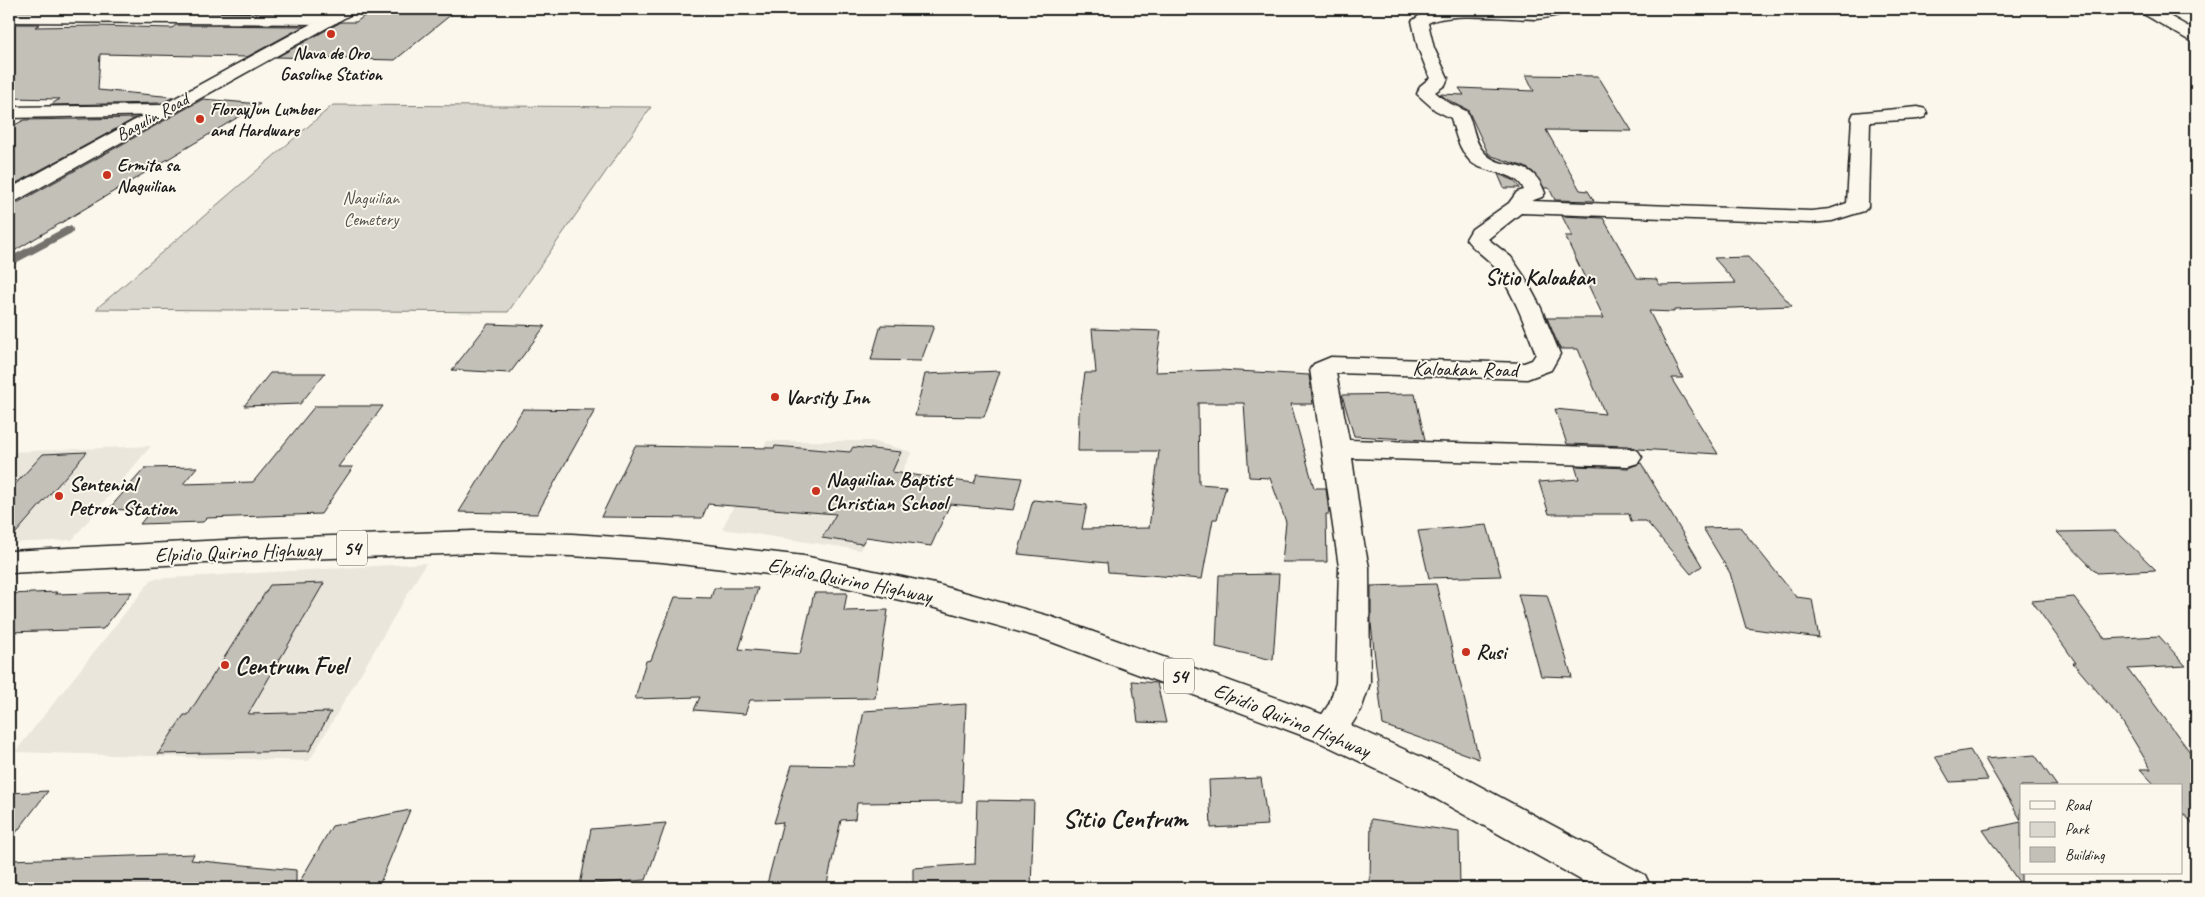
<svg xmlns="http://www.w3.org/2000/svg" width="2205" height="897" font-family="Caveat,sans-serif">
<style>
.built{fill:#eae6dc}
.green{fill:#dad7ce;stroke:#7b7a75}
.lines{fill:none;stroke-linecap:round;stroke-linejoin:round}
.stream{stroke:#74726e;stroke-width:8}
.building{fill:#c3c0b8;stroke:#1c1c1c}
.minor-casing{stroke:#1c1c1c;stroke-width:3}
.secondary-casing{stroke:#1c1c1c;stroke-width:3}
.trunk-casing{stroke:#1c1c1c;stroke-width:3}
.minor{fill:#fbf7ec;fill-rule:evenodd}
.secondary{fill:#fbf7ec;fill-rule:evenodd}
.trunk{fill:#fbf7ec;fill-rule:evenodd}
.poi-dot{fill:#c8321e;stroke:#fbf7ec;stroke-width:2}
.labels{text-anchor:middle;stroke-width:4;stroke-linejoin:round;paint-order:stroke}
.far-poi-label{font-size:18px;font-weight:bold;fill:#1c1c1c;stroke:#fbf7ec;text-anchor:start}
.far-street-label{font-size:18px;fill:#1c1c1c;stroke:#fbf7ec}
.far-park-label{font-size:18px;fill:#555451;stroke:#fbf7ec}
.shield{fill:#fbf7ec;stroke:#5f5e5a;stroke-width:1}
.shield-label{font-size:20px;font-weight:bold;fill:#1c1c1c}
.street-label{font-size:21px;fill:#1c1c1c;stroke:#fbf7ec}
.poi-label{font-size:21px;font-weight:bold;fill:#1c1c1c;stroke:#fbf7ec;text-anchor:start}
.neighbourhood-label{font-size:22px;font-weight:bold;fill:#1c1c1c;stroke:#fbf7ec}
.near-poi-label{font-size:25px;font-weight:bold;fill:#1c1c1c;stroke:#fbf7ec;text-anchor:start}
.near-neighbourhood-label{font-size:26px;font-weight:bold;fill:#1c1c1c;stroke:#fbf7ec}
</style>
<rect width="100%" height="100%" fill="#fbf7ec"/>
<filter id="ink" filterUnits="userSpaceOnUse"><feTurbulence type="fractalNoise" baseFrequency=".02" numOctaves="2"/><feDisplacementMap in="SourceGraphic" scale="10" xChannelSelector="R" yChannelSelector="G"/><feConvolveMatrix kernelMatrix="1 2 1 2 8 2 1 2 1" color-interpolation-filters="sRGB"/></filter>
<g filter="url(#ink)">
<path class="built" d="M767 441H871L912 452 860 550 722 529Z
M151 446 72 540 9 543V452Z
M426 563 309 761 15 752 152 579Z"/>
<path class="green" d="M333 105 651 107 508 312 96 309Z"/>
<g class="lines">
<path class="stream" d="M9 262 69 230"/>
</g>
<path class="building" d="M199 9H301V12L196 11Z
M374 9H458L395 60 277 57 341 22H356Z
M9 24H40L35 27 96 26 172 28 176 25 304 26 247 57 100 54 98 90 174 97 162 103 50 105 60 99 9 98Z
M1526 75 1598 76 1632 131 1546 130 1580 190 1588 191 1594 201 1555 200 1549 188H1544L1533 172 1525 167 1492 156 1488 153 1468 110 1448 100 1440 94 1464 95 1459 88 1534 91Z
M203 99 260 104 9 254V205L17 203Z
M136 118 9 187V128L24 120Z
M1498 174 1513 180 1520 188H1504Z
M1562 216 1603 218 1637 278 1656 279 1660 285 1736 283 1714 258 1748 257 1792 306 1674 310V312L1649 311 1683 378H1671L1718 454 1639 449 1628 446 1567 444 1555 409 1605 414 1578 349H1560L1547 318H1604L1565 236H1572Z
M488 324 545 326 510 373 452 370Z
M881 325 934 326 921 361 871 360Z
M1092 329 1161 331 1155 372 1219 370 1309 375 1313 404H1291L1314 488H1326L1329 514H1326L1327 562H1282L1286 522 1270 478 1249 477 1244 403H1198L1199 484 1226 486 1217 519H1213L1202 579 1108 572 1107 563 1018 554 1033 500 1087 505 1082 529 1149 528 1159 451H1078L1079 414 1085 373H1096Z
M1000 371 984 417 915 416 925 374Z
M270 373H325L300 404 244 406Z
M1415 394 1425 440 1354 436 1342 395Z
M315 406H383L338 467H353L321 514 207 518 203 522 140 524 152 509 108 510 145 468 197 467 183 484 253 482Z
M523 409 595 410 537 514 459 512Z
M635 446 774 448 775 446 850 452 853 447 901 452 892 472 974 483 977 474 1022 478 1013 510 950 504 931 546 866 537 862 544 822 538 836 514 708 504 702 518 601 517Z
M87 452 43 502 9 541V491L43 454Z
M1641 463 1702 566 1691 574 1646 521H1631L1629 514H1549L1539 482 1579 479 1575 466 1628 468Z
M1487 525 1501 576 1429 578 1418 531Z
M1740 527 1796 597 1812 599 1819 638 1746 628 1730 573 1703 528Z
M2116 531 2156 570 2097 573 2057 532Z
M1279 574 1273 660 1216 647 1219 575Z
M324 583 248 714 331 712 309 751 158 754 184 715H188L270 585Z
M1436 584 1479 759 1383 725 1371 624V586Z
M714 588H758L739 649 800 654 814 593H847L844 611 888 610 875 698 750 700 745 714 694 710 700 697 635 699 646 661 651 660 675 597 711 598Z
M57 592 55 594 132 592 103 629 9 632V594Z
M1518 594 1547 595 1572 677 1541 676Z
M2074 597 2105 639 2159 636 2186 666 2128 669 2196 760V827L2181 811V786H2156L2140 769H2151L2120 718 2073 663H2076L2032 601Z
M1132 681 1157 683 1166 723 1138 722Z
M966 704 962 802 857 803 855 819 841 820 826 888H766L783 822 774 823 792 765 853 766 864 711Z
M1970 750 1988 780 1950 782 1935 756Z
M2035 755 2057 786H2021V820L1985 759Z
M1261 778 1268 825 1211 828 1209 780Z
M48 791 9 842V793Z
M977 800 1034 801 1031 888H913V868L975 864Z
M410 810 378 888H296L332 826Z
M1371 819 1459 832 1460 888H1392L1370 885Z
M2021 822V885L1983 830Z
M666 823 646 880 580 885 591 829Z
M194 854 191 860 296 870V888H9V860Z"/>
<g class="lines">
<defs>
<path id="minor" d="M1444 9H1573L1571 12C1559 15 1548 18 1536 19 1510 19 1450 11 1428 23L1434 48 1448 78 1445 85 1435 92 1447 102 1466 111C1474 123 1473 140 1483 151 1502 174 1531 154 1545 193L1542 197 1531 201 1811 211 1830 209 1847 203 1852 117 1854 113 1918 107 1925 109 1927 113 1925 117 1918 119 1870 122 1868 207 1864 211 1832 221 1811 223 1521 213 1488 239 1511 257 1524 276 1541 308 1560 354 1551 370 1527 379 1336 373 1349 440 1628 448 1638 451 1642 457 1638 463 1628 466 1352 458 1363 538 1369 567 1370 683 1361 710 1341 741 1329 745 1317 741 1311 731 1329 704 1336 683 1339 567 1310 369 1314 364 1331 357 1524 363 1532 360 1536 354C1525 325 1514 294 1496 269 1488 257 1475 252 1466 239L1472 229 1509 203 1517 192 1524 190C1516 169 1484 175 1470 161 1459 149 1455 133 1451 118L1435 110 1417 94 1420 86 1430 78 1418 48 1412 21 1423 13Z
M2138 9H2157L2196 31V43L2190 41 2140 12Z
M9 12 332 14 338 16 340 19 338 22 332 24 9 22Z
M162 105 169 107 171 111 169 115 9 118V107Z"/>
<path id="secondary" d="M338 9H357L355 12 16 201 9 203V189Z"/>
<path id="trunk" d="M473 531 572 534 662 540 804 556 935 584 1049 616 1341 721 1448 769 1645 875 1651 888H1595L1422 791 1317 741 1041 638 935 608 804 578 662 562 572 556 473 553 245 561 9 573V551L245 539Z"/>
</defs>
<use href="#minor" class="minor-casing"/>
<use href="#secondary" class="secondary-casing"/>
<use href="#trunk" class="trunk-casing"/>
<use href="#minor" class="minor"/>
<use href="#secondary" class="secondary"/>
<use href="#trunk" class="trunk"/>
</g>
</g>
<g class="poi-dot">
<circle cx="331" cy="34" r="5"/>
<circle cx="200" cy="119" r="5"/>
<circle cx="107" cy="175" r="5"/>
<circle cx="775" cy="397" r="5"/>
<circle cx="816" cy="491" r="5"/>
<circle cx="59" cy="496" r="5"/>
<circle cx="1466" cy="652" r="5"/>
<circle cx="225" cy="665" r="5"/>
</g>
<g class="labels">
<g class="far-poi-label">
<text x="331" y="59" text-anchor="middle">Nava de Oro<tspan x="331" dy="21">Gasoline Station</tspan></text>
<text x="210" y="115">FlorayJun Lumber<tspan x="210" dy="21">and Hardware</tspan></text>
<text x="117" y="171">Ermita sa<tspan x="117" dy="21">Naguilian</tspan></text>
</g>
<g class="far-street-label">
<text transform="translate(152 117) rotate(-29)" y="6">Bagulin Road</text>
</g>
<g class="far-park-label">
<text x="371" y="204">Naguilian<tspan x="371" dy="21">Cemetery</tspan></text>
</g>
<g class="shield">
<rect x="337" y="530.5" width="30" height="35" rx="4"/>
<rect x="1164" y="658.5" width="30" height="35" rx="4"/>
</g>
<g class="shield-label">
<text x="352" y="555">54</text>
<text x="1179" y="683">54</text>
</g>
<g class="street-label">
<text transform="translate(1465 369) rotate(1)" y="7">Kaloakan Road</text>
<text transform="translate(238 552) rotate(-2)" y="7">Elpidio Quirino Highway</text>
<text transform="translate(850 580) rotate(11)" y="7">Elpidio Quirino Highway</text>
<text transform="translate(1292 720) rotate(22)" y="7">Elpidio Quirino Highway</text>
</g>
<g class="poi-label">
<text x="785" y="404">Varsity Inn</text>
<text x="826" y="486">Naguilian Baptist<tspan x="826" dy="24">Christian School</tspan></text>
<text x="69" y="491">Sentenial<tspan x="69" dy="24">Petron Station</tspan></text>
<text x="1476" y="659">Rusi</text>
</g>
<g class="neighbourhood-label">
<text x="1540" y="285">Sitio Kaloakan</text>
</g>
<g class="near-poi-label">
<text x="235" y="674">Centrum Fuel</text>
</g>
<g class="near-neighbourhood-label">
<text x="1125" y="827">Sitio Centrum</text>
</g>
</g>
<rect width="2205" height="897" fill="none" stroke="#fbf7ec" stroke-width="30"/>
<rect x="15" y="15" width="2175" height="867" fill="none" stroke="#1c1c1c" stroke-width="2" filter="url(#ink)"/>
<rect x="2020" y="784" width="162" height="90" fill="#fbf7ec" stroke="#a29f99"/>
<rect x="2030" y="801" width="25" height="8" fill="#fbf7ec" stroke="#a29f99"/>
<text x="2065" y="810" font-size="15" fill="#1c1c1c">Road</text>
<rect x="2030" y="822" width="25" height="15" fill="#dad7ce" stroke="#a29f99"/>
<text x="2065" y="834" font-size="15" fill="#1c1c1c">Park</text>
<rect x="2030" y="847" width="25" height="15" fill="#c3c0b8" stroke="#a29f99"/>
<text x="2065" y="860" font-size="15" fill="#1c1c1c">Building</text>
</svg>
